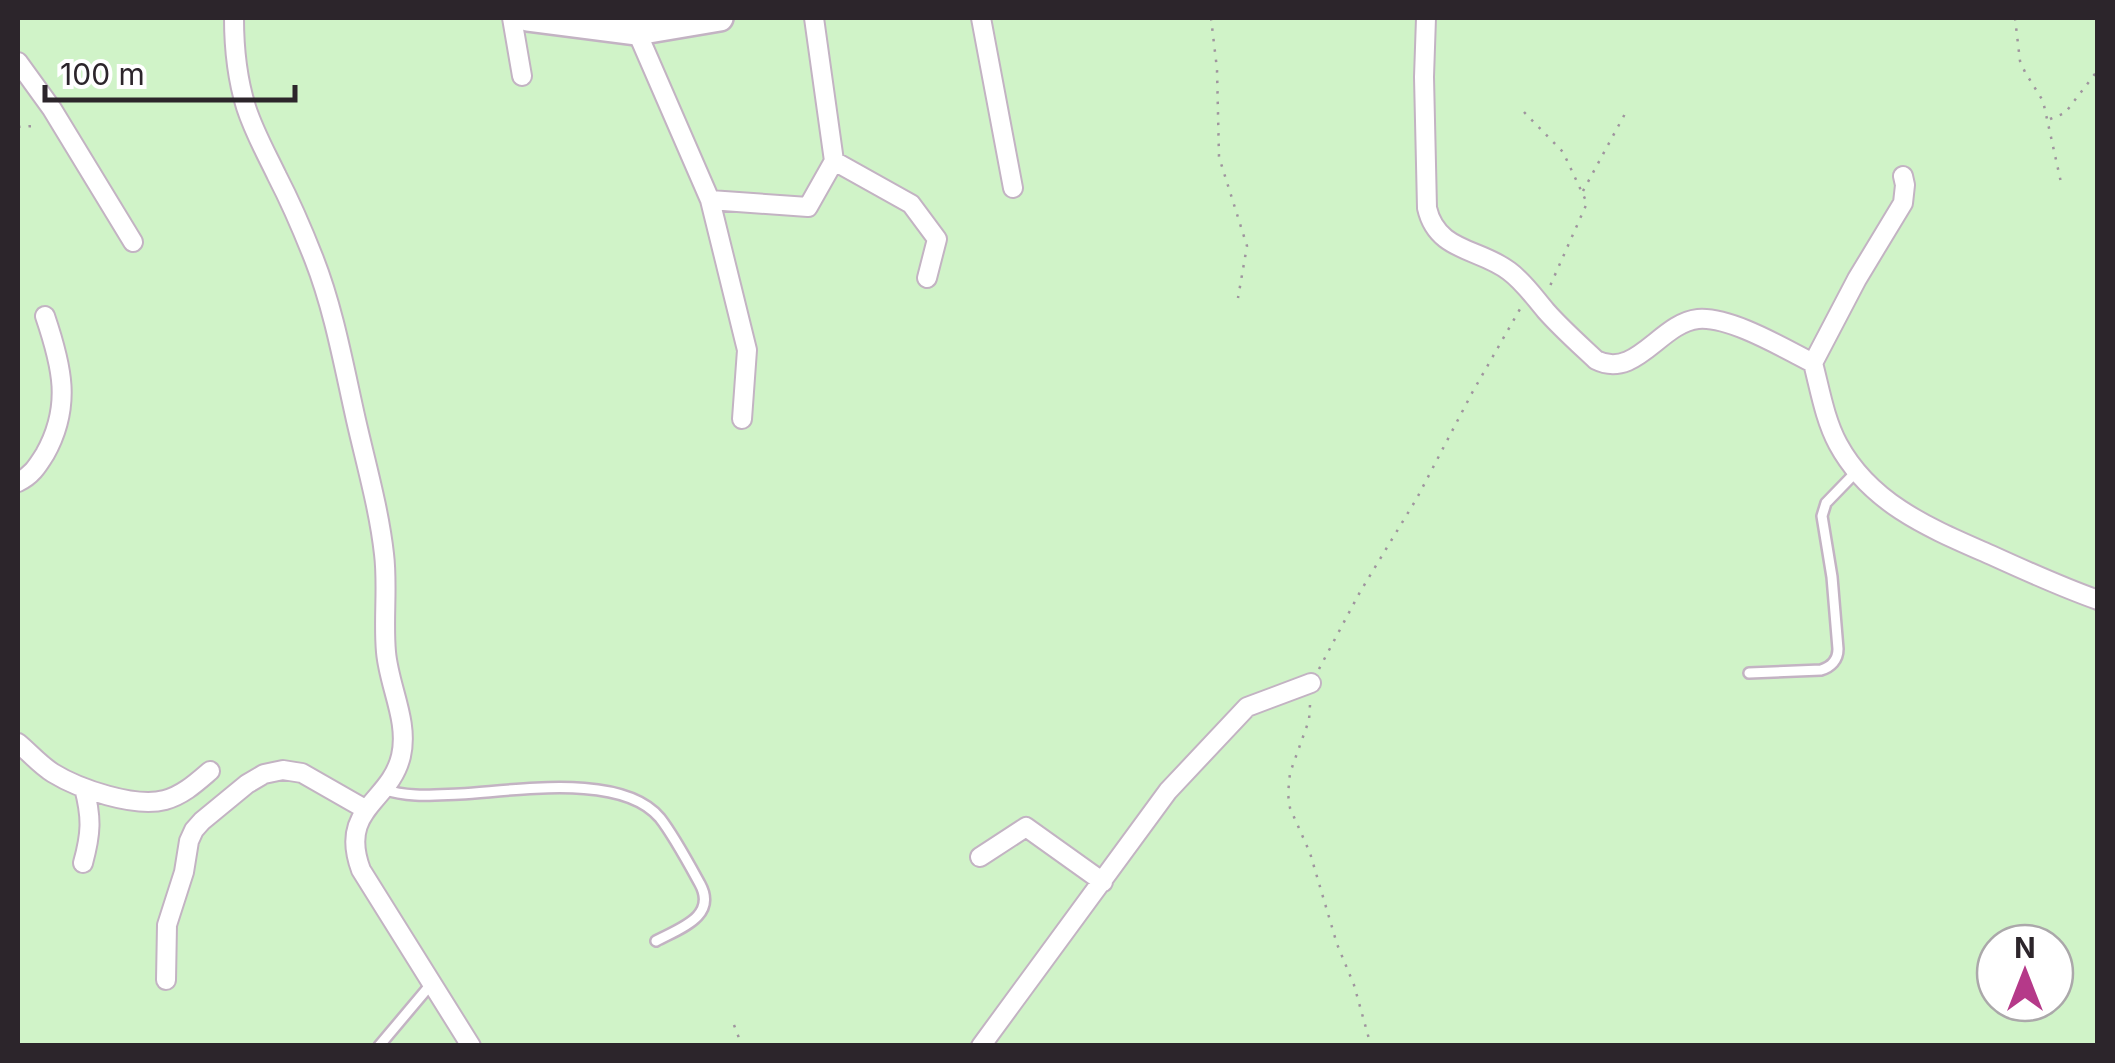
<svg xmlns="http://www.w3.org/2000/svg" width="2115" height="1063" font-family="Inter,sans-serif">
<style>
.green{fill:#d0f3c8;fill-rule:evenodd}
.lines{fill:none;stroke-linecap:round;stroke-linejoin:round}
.lane-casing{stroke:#c3b3c3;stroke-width:14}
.street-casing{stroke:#c3b3c3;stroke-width:22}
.secondary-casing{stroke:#c3b3c3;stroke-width:30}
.path{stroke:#9f949e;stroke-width:2.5;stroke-dasharray:2.5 8;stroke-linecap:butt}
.lane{stroke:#fff;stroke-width:9}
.street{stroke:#fff;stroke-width:18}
.secondary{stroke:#fff;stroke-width:25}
</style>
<rect width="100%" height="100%" fill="#fef0fe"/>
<path class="green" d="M18 18H2097V1045H18ZM1995 943H2055V1003H1995Z"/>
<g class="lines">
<defs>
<path id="lane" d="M1749 673 1821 670C1831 667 1838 660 1838 649L1832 577 1822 516 1826 503 1857 471
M383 789C409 798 433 795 460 794 514 791 622 772 660 818 674 836 689 864 700 884 718 917 678 929 656 941
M379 1046 432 983"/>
<path id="street" d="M234 18C234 48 237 78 246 107 254 132 266 153 277 176 291 203 303 231 314 259 334 310 344 367 356 420 366 464 379 509 384 554 388 586 383 619 386 652 389 687 409 721 401 756 390 803 338 808 361 870L471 1046
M512 18 522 76
M981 18 1013 188
M1426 18 1424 77 1427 208C1437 252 1479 248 1509 271 1524 282 1534 297 1546 311 1561 328 1579 344 1596 360 1636 380 1660 323 1698 319 1730 316 1785 349 1813 363
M637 32 710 200 747 350 742 419
M18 62 52 109 133 242
M834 161 911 204 937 239 927 278
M1903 176 1905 185 1903 203 1857 279 1813 363C1820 390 1825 420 1838 444 1871 505 1932 529 1991 555 2026 571 2061 587 2098 600
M710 200 808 207 834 161 814 18
M18 482C31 476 37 467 45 454 72 406 62 366 45 316
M18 743C29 752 40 765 53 773 79 789 135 808 165 800 183 795 196 783 210 771
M980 857 1026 827 1103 882
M83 863C91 834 92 818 84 788
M166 980 167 925 184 872 189 841 194 830 202 821 247 784 264 774 283 770 302 773 365 809
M981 1046 1168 791 1247 707 1311 683"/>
<path id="secondary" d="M528 18 637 32 720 18"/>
</defs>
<use href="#lane" class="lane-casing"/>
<use href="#street" class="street-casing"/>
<use href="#secondary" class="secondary-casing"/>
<path class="path" d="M1211 18 1217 69 1219 157 1247 246 1238 298
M2015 18 2020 61 2025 72 2043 101 2062 187
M1524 112 1563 152 1587 203 1550 286
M2050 119 2065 113 2098 70
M18 127 33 126
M1583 191 1626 112
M1319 669 1360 592 1417 498 1472 393 1520 309
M1310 705 1309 720 1290 773 1288 794 1290 808 1310 853 1337 944 1354 985 1371 1046
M734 1025 742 1046"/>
<use href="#lane" class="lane"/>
<use href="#street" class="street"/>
<use href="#secondary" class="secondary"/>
</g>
<rect width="2115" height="1063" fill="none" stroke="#2c252b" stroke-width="40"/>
<g transform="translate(2025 973)"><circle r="48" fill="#ffffff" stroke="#aba8aa" stroke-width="2.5"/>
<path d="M0-8L18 38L0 25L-18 38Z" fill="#b53989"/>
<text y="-15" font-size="28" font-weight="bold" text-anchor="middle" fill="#2c252b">N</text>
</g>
<path d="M45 85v15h250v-15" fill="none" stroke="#2c252b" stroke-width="5"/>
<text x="60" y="85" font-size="30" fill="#2c252b" stroke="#ffffff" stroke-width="8" paint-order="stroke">100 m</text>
</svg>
